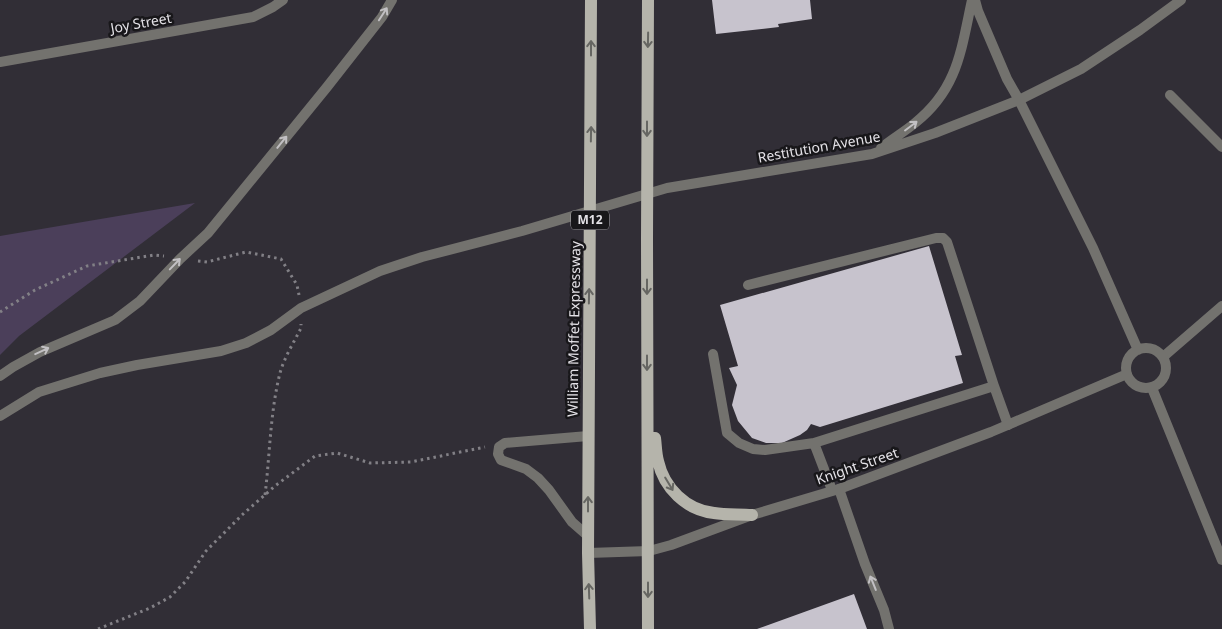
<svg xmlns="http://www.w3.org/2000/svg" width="1222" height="629" font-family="'Noto Sans',sans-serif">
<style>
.green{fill:#4b3f5a}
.building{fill:#c7c3cd}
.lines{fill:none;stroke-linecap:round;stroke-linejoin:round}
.path{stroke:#828086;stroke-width:3;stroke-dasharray:2.5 4;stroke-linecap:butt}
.service{stroke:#73726e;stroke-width:10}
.minor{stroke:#73726e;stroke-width:10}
.tertiary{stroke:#73726e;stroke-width:10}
.primary{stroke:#b5b4ab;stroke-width:12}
.oneway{stroke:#c2c0c3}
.oneway2{stroke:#666662}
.labels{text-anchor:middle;stroke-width:5;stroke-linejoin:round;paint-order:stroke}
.shield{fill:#18171a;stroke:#a7a5aa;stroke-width:1}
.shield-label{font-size:12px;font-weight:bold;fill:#e4e2e7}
.street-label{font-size:14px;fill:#e4e2e7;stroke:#18171a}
</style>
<rect width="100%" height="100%" fill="#312e36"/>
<path class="green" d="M195 203 19 336 0 355V236Z"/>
<path class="building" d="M712 0H810L812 19 778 24 779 27 716 34Z
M929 246 962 355 955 356 963 383 820 427 811 424 807 430 800 435 782 443H766L752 438 738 421 732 405 737 385 729 368 738 366 720 305Z
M854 594 867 629H757Z"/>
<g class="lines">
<path class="path" d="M198 261 207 262 246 252 281 259 297 285 299 295
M0 312 35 290 87 266 154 255 164 256
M265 495C270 454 270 413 280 373 284 358 294 342 301 328V324
M98 629 150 608 170 597 185 582 206 551 242 515 275 486 315 456 337 453 370 463 411 462 485 447"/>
<path class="service" d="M1170 95 1222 147
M748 285 936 238H943L947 242 994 386
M713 354 727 433 739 443 753 449 765 450 814 443 994 386 1008 425
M1163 357 1222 306
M1152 388 1222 560
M814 443 832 490
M839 489 865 564 884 610 889 629
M588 536 572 522 549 490 538 478 526 469 501 460 498 454 499 447 505 443 588 436"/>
<path class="minor" d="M0 62 253 17 273 7 283 0
M1019 100 1093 248 1138 350
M1126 368a20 20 0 1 1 40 0a20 20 0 1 1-40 0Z
M0 376 13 367 40 352 115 320 140 301 180 259 208 233 327 87 382 17 392 0
M588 553 649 551 671 545 752 515 839 489 991 432 1127 374"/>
<path class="tertiary" d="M975 0 978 11 1007 79 1019 100
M881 148C892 139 904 132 915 123 958 89 961 50 972 0
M0 416 39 392 100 373 137 365 221 351 246 343 271 330 301 308 380 271 422 257 522 231 667 188 872 154 935 133 1019 100 1081 69 1140 30 1181 0"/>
<path class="primary" d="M648 0 647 239 648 629
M655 438C656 446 656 454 658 461 664 488 686 510 714 513 726 515 739 514 752 515
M590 629 588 553 591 0"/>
</g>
<defs><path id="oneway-shaft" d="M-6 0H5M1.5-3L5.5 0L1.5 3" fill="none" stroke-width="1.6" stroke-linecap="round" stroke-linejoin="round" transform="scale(1.25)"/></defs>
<g class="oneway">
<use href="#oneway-shaft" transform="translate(383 14) rotate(-57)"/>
<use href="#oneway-shaft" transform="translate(911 126) rotate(-37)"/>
<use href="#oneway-shaft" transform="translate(282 142) rotate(-51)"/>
<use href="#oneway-shaft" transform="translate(175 264) rotate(-46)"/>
<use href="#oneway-shaft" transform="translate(42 351) rotate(-25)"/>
<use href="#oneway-shaft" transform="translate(873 583) rotate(-112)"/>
</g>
<g class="oneway2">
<use href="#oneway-shaft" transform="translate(648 40) rotate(91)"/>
<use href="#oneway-shaft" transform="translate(591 48) rotate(-90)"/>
<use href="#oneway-shaft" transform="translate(647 129) rotate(90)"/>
<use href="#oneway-shaft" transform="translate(591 134) rotate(-89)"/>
<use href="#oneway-shaft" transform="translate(647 287) rotate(90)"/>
<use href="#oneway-shaft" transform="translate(589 296) rotate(-89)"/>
<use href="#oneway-shaft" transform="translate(647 363) rotate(90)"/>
<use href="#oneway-shaft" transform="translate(669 484) rotate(59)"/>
<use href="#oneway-shaft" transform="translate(588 504) rotate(-90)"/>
<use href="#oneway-shaft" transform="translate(648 590) rotate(90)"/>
<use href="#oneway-shaft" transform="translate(589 591) rotate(-92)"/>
</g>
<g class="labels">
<rect class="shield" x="571" y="210.5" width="38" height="19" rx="4"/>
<g class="shield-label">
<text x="590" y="224">M12</text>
</g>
<g class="street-label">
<text transform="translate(141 23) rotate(-10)" y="5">Joy Street</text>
<text transform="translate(819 147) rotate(-10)" y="5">Restitution Avenue</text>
<text transform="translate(574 329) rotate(-89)" y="5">William Moffet Expressway</text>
<text transform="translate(857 466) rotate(-19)" y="5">Knight Street</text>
</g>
</g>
</svg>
